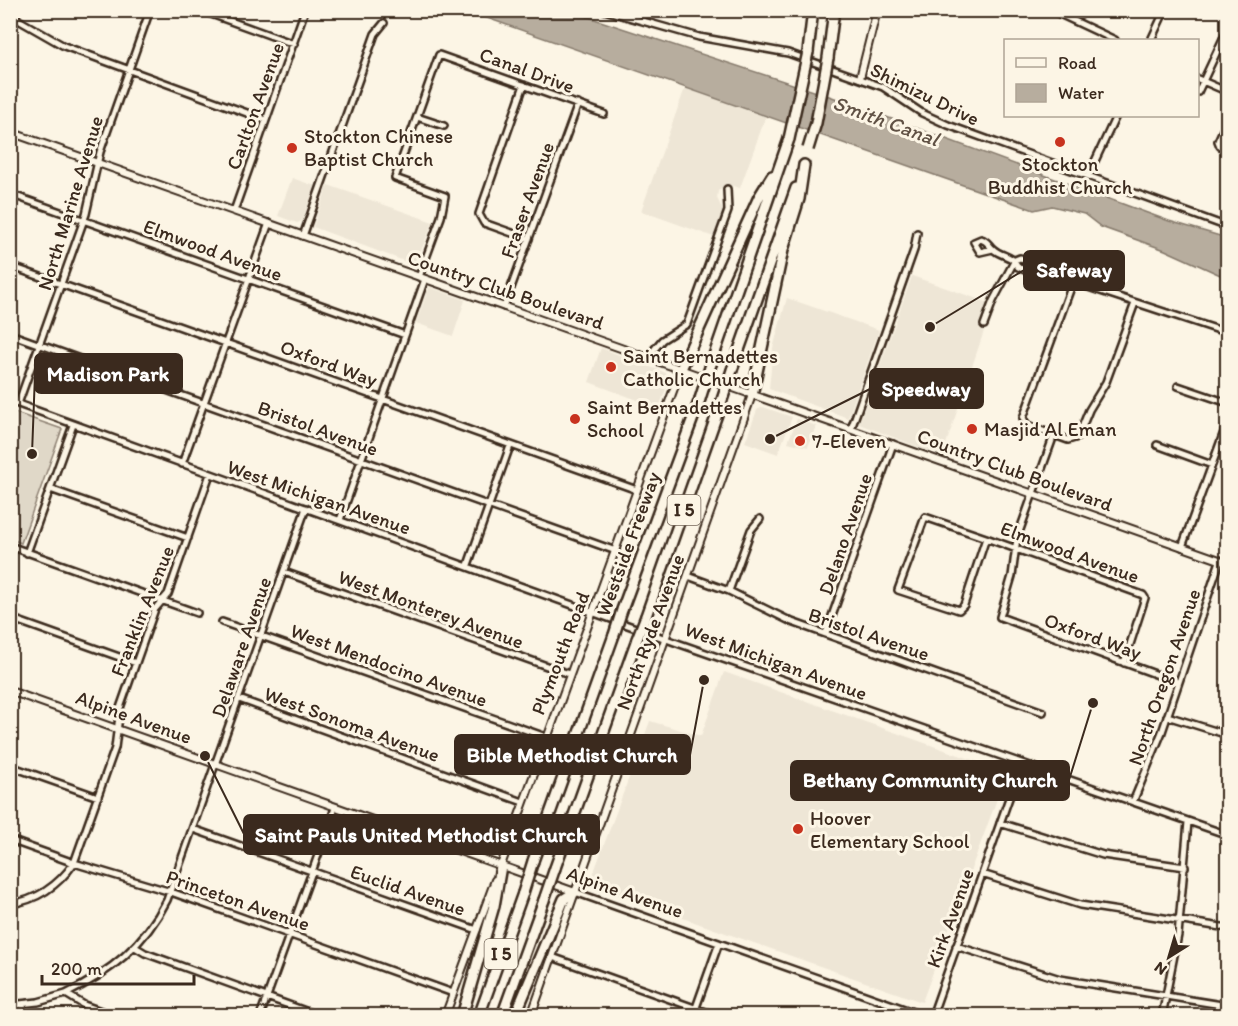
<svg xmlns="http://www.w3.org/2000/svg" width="1238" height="1026" font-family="Itim,sans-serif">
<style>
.built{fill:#eee6d6}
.green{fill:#e0d8c8;stroke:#8e8173;stroke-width:1.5}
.water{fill:#b7ad9e;stroke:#85796b;stroke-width:1.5}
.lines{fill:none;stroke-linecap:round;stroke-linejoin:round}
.minor-casing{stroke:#3b2a1e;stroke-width:10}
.tertiary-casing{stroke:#3b2a1e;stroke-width:10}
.motorway-casing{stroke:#3b2a1e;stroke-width:14}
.minor{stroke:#fcf5e5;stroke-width:5}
.tertiary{stroke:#fcf5e5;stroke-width:6}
.motorway{stroke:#fcf5e5;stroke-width:9}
.motorway-bridge-casing{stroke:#3b2a1e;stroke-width:14;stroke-linecap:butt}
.motorway-bridge{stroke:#fcf5e5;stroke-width:9}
.poi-dot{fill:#c8321e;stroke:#fcf5e5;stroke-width:2}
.labels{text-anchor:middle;stroke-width:6;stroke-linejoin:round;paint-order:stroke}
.shield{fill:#fcf5e5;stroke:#75675a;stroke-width:1.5}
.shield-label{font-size:18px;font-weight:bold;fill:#3b2a1e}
.street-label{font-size:20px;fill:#3b2a1e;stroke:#fcf5e5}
.poi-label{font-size:20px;fill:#3b2a1e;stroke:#fcf5e5;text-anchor:start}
.water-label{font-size:21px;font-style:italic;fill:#605144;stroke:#fcf5e5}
.leader{fill:none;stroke:#3b2a1e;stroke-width:2}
.callout-dot{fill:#3b2a1e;stroke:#fcf5e5;stroke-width:2}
.callout{fill:#3b2a1e;stroke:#3b2a1e;stroke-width:2}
.callout-label{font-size:21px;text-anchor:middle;font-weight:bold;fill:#fff}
</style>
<rect width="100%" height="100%" fill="#fcf5e5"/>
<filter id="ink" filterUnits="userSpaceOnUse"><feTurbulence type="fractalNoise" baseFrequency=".0167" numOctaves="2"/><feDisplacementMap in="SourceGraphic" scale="12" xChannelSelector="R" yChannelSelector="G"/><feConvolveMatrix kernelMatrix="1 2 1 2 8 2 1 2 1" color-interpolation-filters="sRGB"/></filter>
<g filter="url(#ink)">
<path class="built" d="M685 88 766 116 740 188 726 184 718 191 717 198 723 211 714 237 641 211Z
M292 178 315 186 302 221 297 223 278 216Z
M328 185 433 222 415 265 313 227Z
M912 276 989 303 979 329 984 331 942 456 859 424Z
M429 287 465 300 453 336 416 323Z
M787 298 879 330 848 418 769 389 773 348Z
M601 348 666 373 670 378 659 408 589 382Z
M763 407 792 417 778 454 745 442 757 410Z
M797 419 816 426 808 447 788 442Z
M724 672 1007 772 922 1002 589 885 650 721 701 736Z"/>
<path class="green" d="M10 411 62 429 21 543 11 539Z"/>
<path class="water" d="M467 11H570L832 97 1169 221 1227 238V278L1165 250 1101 227 1084 214 1052 206 1034 210Z"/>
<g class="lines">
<defs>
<path id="minor" d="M200 10 294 44
M604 10 699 37 788 53 883 87 922 113 948 125 1228 227
M1051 10 1115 40
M15 18 64 46 266 120
M10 31 18 10
M1151 40 1165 10
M1198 79 1228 92
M524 85 479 214 484 223 529 239
M1198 92 1228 28
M417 117 444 126
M1228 119 1218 141 1220 146 1228 151
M1088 176 1116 116
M10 194 405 335
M234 211 305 10
M303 236 375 34 384 23
M993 249 980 252 974 242 981 239C988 241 988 245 993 249 1002 257 1013 255 1018 267L1036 275 1044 271
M1015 260 1020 258 1035 262 1044 271 1073 282 1228 333
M10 266 637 490
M419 277 441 217 445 196 395 178 439 55 604 114
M1073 282 1023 418 1027 425 1068 440 1078 437 1089 410 1106 382 1135 303
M504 307 578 104
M984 325 993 301 1015 260
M10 334 616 551
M648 357 662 340 687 324 728 211 727 189
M1178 386 1228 403
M10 401 680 644 1228 835
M18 404 86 214 100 152 150 10
M851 429 914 250 917 233
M1054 435 1017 538 1012 576 1000 617 1177 682
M1157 445 1212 465
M182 464 269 223
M50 489 188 538
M925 517 986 538 964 605 959 610 898 590Z
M340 520 425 279
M986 538 1143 595 1145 598 1124 663
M10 546 197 613
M1182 547 1228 421
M27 553 73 425
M468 565 510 446
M284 572 569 674
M688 576 729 591 792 622 1043 712
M729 591 751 530 760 519
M10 618 136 663
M222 622 546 737
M826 633 893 444
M239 699 523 802
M1167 716 1228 735
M10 766 98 797
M1133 802 1162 732 1220 561
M1000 823 1103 855 1185 867
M193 829 477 930
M10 840 74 863 171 892 453 993
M982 874 1080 905 1228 928
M575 892 924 1016
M10 904C38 900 58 886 74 863L115 748 120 708 155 609 168 594 210 474
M956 946 1060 979 1228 1006
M135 947 145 953 319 1016
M552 957 717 1016
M66 994C110 972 144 946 167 900L306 508
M10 1005 38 1002 66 994 84 1005 115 1016
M20 1016 24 1004
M260 1016 335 808
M693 1016 719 943
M932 1016 1021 764
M1162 1016 1178 935 1188 822"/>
<path id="tertiary" d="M860 78 877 10
M10 132 1228 563
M10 691 575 892
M500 868 681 369
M445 1016 495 880
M531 1016 752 395"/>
<path id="motorway" d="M808 52 813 10
M828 58 834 10
M711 364 789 139
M681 369 759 197 772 176
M732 370 796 188
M752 395 783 250 799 199 804 165
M622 610 700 399
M646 616 721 403
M533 861 614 635
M555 868 637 639
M462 1016 494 906 501 866
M479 1016 523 893
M502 1016 544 900
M515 1016 564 899 575 892"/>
</defs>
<use href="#minor" class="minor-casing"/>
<use href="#tertiary" class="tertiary-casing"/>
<use href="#motorway" class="motorway-casing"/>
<use href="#minor" class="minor"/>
<use href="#tertiary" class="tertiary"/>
<use href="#motorway" class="motorway"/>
<defs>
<path id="motorway-bridge" d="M789 139 808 52
M808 149 816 123 828 58
M700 399 711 364
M721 403 732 370
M614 635 622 610
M637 639 646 616
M523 893 533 861
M544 900 555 868"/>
</defs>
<use href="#motorway-bridge" class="motorway-bridge-casing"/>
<use href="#motorway-bridge" class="motorway-bridge"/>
</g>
</g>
<g class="poi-dot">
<circle cx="1060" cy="142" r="6"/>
<circle cx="292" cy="148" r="6"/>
<circle cx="611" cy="367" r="6"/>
<circle cx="575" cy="419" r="6"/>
<circle cx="972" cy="429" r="6"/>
<circle cx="800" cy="441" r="6"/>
<circle cx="798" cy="829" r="6"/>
</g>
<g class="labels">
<g class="shield">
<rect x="667.5" y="495" width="33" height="30" rx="4.5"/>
<rect x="484.5" y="939" width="33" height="30" rx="4.5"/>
</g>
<g class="shield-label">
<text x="684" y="516">I 5</text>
<text x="501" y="960">I 5</text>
</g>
<g class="street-label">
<text transform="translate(527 70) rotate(20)" y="7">Canal Drive</text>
<text transform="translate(925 94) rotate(26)" y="7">Shimizu Drive</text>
<text transform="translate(255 106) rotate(-70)" y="7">Carlton Avenue</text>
<text transform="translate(527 200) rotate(-70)" y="7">Fraser Avenue</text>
<text transform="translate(70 203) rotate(-73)" y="7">North Marine Avenue</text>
<text transform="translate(213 250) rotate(20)" y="7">Elmwood Avenue</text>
<text transform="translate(506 290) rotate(19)" y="7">Country Club Boulevard</text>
<text transform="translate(329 363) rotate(20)" y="7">Oxford Way</text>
<text transform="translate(318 428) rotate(20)" y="7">Bristol Avenue</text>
<text transform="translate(1015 470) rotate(20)" y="7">Country Club Boulevard</text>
<text transform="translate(319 497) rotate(19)" y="7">West Michigan Avenue</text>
<text transform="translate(845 534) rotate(-71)" y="7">Delano Avenue</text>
<text transform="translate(628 544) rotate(-70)" y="7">Westside Freeway</text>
<text transform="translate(1070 552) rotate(20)" y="7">Elmwood Avenue</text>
<text transform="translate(431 609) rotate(20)" y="7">West Monterey Avenue</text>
<text transform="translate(142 611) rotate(-68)" y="7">Franklin Avenue</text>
<text transform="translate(650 632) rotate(-70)" y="7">North Ryde Avenue</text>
<text transform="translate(869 634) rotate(19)" y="7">Bristol Avenue</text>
<text transform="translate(1093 636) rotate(20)" y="7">Oxford Way</text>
<text transform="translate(241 647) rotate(-71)" y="7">Delaware Avenue</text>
<text transform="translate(560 653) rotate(-69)" y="7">Plymouth Road</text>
<text transform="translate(776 661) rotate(20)" y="7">West Michigan Avenue</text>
<text transform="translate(389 665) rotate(20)" y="7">West Mendocino Avenue</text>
<text transform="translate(1164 677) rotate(-71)" y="7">North Oregon Avenue</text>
<text transform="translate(134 717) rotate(20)" y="7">Alpine Avenue</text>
<text transform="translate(352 724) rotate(20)" y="7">West Sonoma Avenue</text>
<text transform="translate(408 890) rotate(19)" y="7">Euclid Avenue</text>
<text transform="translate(625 892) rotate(19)" y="7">Alpine Avenue</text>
<text transform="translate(238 900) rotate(19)" y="7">Princeton Avenue</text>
<text transform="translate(950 918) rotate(-70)" y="7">Kirk Avenue</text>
</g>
<g class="poi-label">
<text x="304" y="143">Stockton Chinese<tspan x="304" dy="23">Baptist Church</tspan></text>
<text x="1060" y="171" text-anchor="middle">Stockton<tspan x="1060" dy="23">Buddhist Church</tspan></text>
<text x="623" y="363">Saint Bernadettes<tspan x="623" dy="23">Catholic Church</tspan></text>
<text x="587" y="414">Saint Bernadettes<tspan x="587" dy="23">School</tspan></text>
<text x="984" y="436">Masjid Al Eman</text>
<text x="812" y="448">7-Eleven</text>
<text x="810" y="825">Hoover<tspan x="810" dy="23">Elementary School</tspan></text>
</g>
<g class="water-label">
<text transform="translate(886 121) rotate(20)" y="7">Smith Canal</text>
</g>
</g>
<path class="leader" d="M930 327L1024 270M32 454L35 374M770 439L870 389M704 680L690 755M1093 703L1069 780M205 756L244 834"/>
<g class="callout-dot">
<circle cx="930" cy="327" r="6"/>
<circle cx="32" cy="454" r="6"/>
<circle cx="770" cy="439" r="6"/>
<circle cx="704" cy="680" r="6"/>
<circle cx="1093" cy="703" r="6"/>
<circle cx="205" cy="756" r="6"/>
</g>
<g class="callout">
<rect x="1024" y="251" width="100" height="39" rx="6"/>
<rect x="35" y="354" width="147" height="39" rx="6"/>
<rect x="870" y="369" width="113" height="39" rx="6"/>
<rect x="455" y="735" width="235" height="39" rx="6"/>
<rect x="791" y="761" width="278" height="39" rx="6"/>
<rect x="244" y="815" width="355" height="39" rx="6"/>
</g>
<g class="callout-label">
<text x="1074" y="277">Safeway</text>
<text x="108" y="381">Madison Park</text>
<text x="926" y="396">Speedway</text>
<text x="572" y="762">Bible Methodist Church</text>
<text x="930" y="787">Bethany Community Church</text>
<text x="421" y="842">Saint Pauls United Methodist Church</text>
</g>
<rect width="1238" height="1026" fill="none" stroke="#fcf5e5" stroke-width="36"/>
<rect x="18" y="18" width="1202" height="990" fill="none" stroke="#3b2a1e" stroke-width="2" filter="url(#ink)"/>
<rect x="1004" y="39" width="195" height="78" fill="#fcf5e5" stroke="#afa495" stroke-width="1.5"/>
<rect x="1016" y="58" width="30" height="9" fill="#fcf5e5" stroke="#afa495" stroke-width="1.5"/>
<text x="1058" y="69" font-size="18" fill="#3b2a1e">Road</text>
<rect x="1016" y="84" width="30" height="18" fill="#b7ad9e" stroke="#afa495" stroke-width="1.5"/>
<text x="1058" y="99" font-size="18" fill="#3b2a1e">Water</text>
<g transform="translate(1169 957) rotate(217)" stroke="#fcf5e5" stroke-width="4.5" paint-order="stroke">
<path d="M0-4.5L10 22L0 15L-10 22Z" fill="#3b2a1e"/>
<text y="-9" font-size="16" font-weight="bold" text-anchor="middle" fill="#3b2a1e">N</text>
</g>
<path d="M42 975v9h152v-9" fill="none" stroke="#3b2a1e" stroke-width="3"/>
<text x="51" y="975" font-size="18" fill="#3b2a1e" stroke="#fcf5e5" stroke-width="4.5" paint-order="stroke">200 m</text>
</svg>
